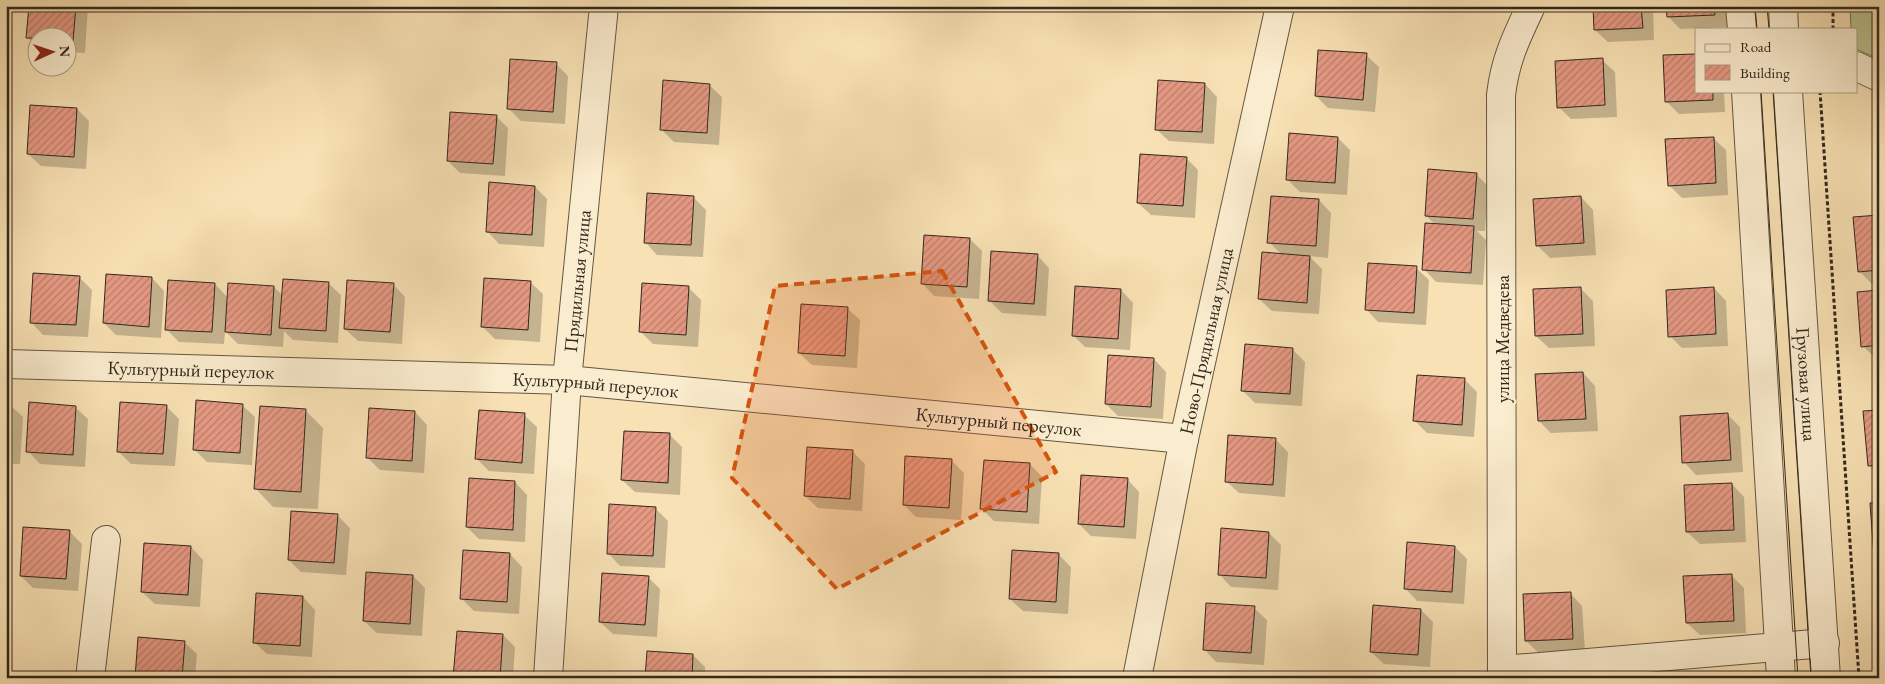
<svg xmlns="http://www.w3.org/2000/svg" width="1885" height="684" font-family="'EB Garamond',serif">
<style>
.grass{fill:#b9c390;stroke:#767656}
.shadow{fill:#0003}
.building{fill:url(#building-hatch);stroke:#32281d}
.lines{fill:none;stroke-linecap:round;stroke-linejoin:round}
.minor-casing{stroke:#645643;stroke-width:30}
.path{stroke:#32281d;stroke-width:3;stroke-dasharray:4 2.5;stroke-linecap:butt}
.minor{stroke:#faecce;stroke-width:28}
.tram{stroke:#32281d;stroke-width:1}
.marked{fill:#d6540e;fill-opacity:0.2;stroke:#d6540e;stroke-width:4;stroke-dasharray:10 6;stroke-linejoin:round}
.labels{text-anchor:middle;stroke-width:5;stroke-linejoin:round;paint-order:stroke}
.street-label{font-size:19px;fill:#32281d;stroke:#faecce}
</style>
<defs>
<pattern id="building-hatch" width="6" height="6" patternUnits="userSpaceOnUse" patternTransform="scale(1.25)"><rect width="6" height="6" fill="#e69983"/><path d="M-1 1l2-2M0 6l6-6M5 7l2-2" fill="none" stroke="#bb7d6b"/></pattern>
</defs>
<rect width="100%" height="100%" fill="#f8e1b4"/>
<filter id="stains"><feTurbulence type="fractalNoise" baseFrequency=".004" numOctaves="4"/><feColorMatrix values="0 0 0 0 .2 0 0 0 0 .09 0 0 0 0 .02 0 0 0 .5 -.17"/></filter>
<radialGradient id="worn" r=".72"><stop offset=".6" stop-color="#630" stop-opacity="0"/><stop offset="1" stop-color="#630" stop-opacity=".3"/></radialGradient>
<path class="grass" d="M1850 6H1879V59L1856 49V29H1851Z"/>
<path class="shadow" d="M30 6H88L85 53 68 52V38H38V48L28 38Z
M1594 6H1653L1654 40 1608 42 1595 30Z
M1667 6H1726L1727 27 1680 29 1668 16Z
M1366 55 1379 67 1375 112 1328 108 1316 96Z
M1696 55V91H1724L1725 112 1679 114 1667 102 1664 57Z
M1602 60 1615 72 1617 117 1571 119 1559 107Z
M556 64 568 76 565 124 521 121 508 108Z
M1205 84 1217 97 1214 144 1169 141 1156 129Z
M709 85 722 97 719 145 674 142 661 129Z
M77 109 89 121 86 169 41 166 28 154Z
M496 116 508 128 505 176 460 173 448 161Z
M1338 138 1350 150 1347 195 1300 192 1287 179Z
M1713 138 1726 150 1728 195 1682 198 1669 185Z
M1186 158 1198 170 1195 218 1151 215 1138 203Z
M1476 174 1488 186 1485 231H1477L1486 240 1483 285 1436 282 1424 269 1436 225 1426 216Z
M535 187 547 199 544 247 499 244 487 231Z
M693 197 706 210 703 257 657 255 645 242Z
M1581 197 1593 210 1596 255 1550 258 1537 245Z
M1319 200 1331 213 1328 258 1309 256 1322 269 1319 314 1272 311 1259 299 1282 255 1269 242Z
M1879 216V362L1863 346 1879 291 1859 271Z
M970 239 982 251 979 299 934 296 922 283Z
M1037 255 1049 268 1046 316 1002 313 989 300Z
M1416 268 1429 280 1426 325 1378 322 1366 309Z
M79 277 92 290 88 337 43 335 31 322Z
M152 278 164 291 161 338 116 335 104 323Z
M530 282 543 294 540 342 495 339 483 327Z
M328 283 341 295 338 343 293 340 284 331 283 347 238 344 225 331 224 344 179 342 166 329 215 284 228 298 274 287 283 296Z
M393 284 405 297 402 344 358 341 345 329Z
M688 287 701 300 698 347 653 344 641 332Z
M1580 288 1593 301 1595 346 1549 348 1536 336Z
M1714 288 1726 301 1728 346 1682 348 1670 336Z
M1121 290 1133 303 1130 350 1085 347 1073 335Z
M847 308 860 320 857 368 812 365 799 353Z
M1292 349 1305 362 1302 406 1255 403 1242 390Z
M1154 359 1166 372 1163 419 1118 416 1106 404Z
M1583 373 1595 386 1598 431 1551 433 1539 421Z
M1464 379 1477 392 1474 437 1427 433 1415 421Z
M6 404 10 405 23 417 20 464H6Z
M242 405 255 417 252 465 207 462 194 449Z
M166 406 179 419 175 466 131 464 118 451Z
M75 407 88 419 85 467 40 464 28 451Z
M305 410 323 428 318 509 273 507 256 489Z
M1879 411V475L1869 465Z
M415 412 427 425 424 473 380 470 367 457Z
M524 415 537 427 534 474 489 471 477 459Z
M1728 415 1740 427 1743 472 1696 475 1684 462Z
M670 435 682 447 680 495 635 492 622 480Z
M1276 440 1288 452 1285 497 1239 493 1226 481Z
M852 451 865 464 862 511 818 508 805 496Z
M951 460 964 473 961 520 916 517 904 505Z
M1030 464 1042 477 1039 524 994 521 982 509Z
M1127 479 1139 492 1136 539 1091 536 1079 524Z
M515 482 527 495 525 542 479 539 467 527Z
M1732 484 1744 497 1746 542 1700 544 1687 532Z
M655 508 668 521 665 568 620 566 608 553Z
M337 515 350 528 346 575 301 572 289 560Z
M69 531 82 544 78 591 33 588 21 576Z
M1269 533 1281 545 1278 590 1231 587 1219 574Z
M191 547 203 560 200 607 155 604 142 592Z
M1455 547 1467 559 1464 604 1417 601 1405 588Z
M510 554 522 567 519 614 474 611 462 599Z
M1059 555 1071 567 1068 614 1023 611 1010 599Z
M1731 575 1744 588 1746 633 1700 635 1687 623Z
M413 576 425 588 422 636 377 633 364 621Z
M648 577 660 589 657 637 613 634 600 622Z
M1570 593 1582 606 1585 651 1539 653 1526 641Z
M303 597 315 610 312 657 267 654 254 642Z
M1254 608 1267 620 1264 665 1216 662 1204 649Z
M1421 610 1433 622 1430 667 1384 664 1371 652Z
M503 635 515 647 513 678H455Z
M184 642 197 654 195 678H137Z
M693 655 705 667V678H646Z"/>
<path class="building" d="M29 6H76L73 41H68V38H26Z
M1593 6H1641L1643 28 1594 30Z
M1666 6H1714L1715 15 1667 17Z
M1318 50 1367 53 1363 100 1315 96Z
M1696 54V91H1713V100L1665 102 1663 55Z
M1603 58 1605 105 1557 108 1555 61Z
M510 59 557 62 553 112 507 109Z
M663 80 710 84 707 133 660 130Z
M1158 80 1205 83 1202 132 1155 130Z
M30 105 77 108 74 157 27 154Z
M450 112 497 115 493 164 447 161Z
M1289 133 1338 137 1335 183 1286 180Z
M1714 137 1716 183 1668 186 1665 139Z
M1140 154 1187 157 1183 206 1137 203Z
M1428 169 1477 173 1473 219 1425 216Z
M489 182 535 186 532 235 486 232Z
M647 193 694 196 691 245 644 243Z
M1271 196 1319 199 1316 246 1267 243Z
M1581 196 1584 243 1536 246 1533 199Z
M1879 215V270L1858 272 1853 217Z
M1425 223 1474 226 1471 273 1422 270Z
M924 235 970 238 967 287 921 284Z
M991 251 1038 254 1034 304 988 301Z
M1262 252 1310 256 1307 303 1258 299Z
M1368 263 1417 266 1414 313 1365 310Z
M33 273 80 276 76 325 30 323Z
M106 274 152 277 149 327 103 323Z
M484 278 531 281 528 330 481 327Z
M283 279 329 282 326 331 279 328Z
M168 280 215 283 212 332 165 330Z
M347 280 394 283 390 332 344 329Z
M228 283 274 286 271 335 225 332Z
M642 283 689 286 686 335 639 332Z
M1075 286 1121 289 1118 339 1072 336Z
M1581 287 1583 334 1535 336 1533 289Z
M1714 287 1716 334 1668 337 1666 290Z
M1879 290V345L1861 347 1857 292Z
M801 304 848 307 845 356 798 353Z
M1245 344 1293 348 1290 394 1241 391Z
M1108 355 1154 358 1151 407 1105 404Z
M1583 372 1586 419 1538 421 1535 374Z
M1417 375 1465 378 1462 425 1413 421Z
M196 400 243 404 240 453 193 450Z
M29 402 76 406 73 455 26 452Z
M120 402 167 405 163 454 117 452Z
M6 403H11L8 453 6 452Z
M260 406 306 409 301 492 254 489Z
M369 408 415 411 412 461 366 458Z
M479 410 525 413 522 463 475 459Z
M1879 410V465L1868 466 1863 411Z
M1728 413 1731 460 1682 463 1680 416Z
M624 431 670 433 668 483 621 480Z
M1228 435 1276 438 1273 485 1225 482Z
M807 447 853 450 850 499 804 496Z
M905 456 952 459 949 508 903 505Z
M984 460 1030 463 1027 512 980 509Z
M1081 475 1128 478 1124 527 1078 524Z
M469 478 515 481 513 530 466 527Z
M1732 483 1734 530 1686 532 1684 485Z
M1879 502V557L1874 558 1870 503Z
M609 504 656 507 653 556 607 554Z
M291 511 338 514 334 563 288 560Z
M23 527 70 530 66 579 20 576Z
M1221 528 1269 532 1266 578 1218 575Z
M1407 542 1455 546 1452 592 1404 589Z
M144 543 191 546 188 595 141 592Z
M463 550 510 553 507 602 460 599Z
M1012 550 1059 553 1056 602 1009 599Z
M366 572 413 575 410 624 363 621Z
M602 573 649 576 645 625 599 622Z
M1732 574 1734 621 1686 623 1683 576Z
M1571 592 1573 639 1525 641 1523 594Z
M256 593 303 596 300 646 253 643Z
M1876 595H1879V621Z
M1206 603 1255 606 1251 653 1203 650Z
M1373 605 1421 609 1418 655 1370 652Z
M457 631 503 634 500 678H453Z
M138 637 185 641 182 678H135Z
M647 651 693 654 692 678H645Z"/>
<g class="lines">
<defs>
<g id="minor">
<path d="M1740 6 1742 29"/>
<path d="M1783 6 1784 29"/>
<path d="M1856 66 1879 77"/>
<path d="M1746 91 1781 678"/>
<path id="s1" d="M1788 91 1826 678"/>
<path id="s2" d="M6 364 567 380 1184 439"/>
<path d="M1503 670 1825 643"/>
<path d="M90 678 106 540"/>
<path id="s3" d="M548 678 567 380 604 6"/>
<path id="s4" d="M1137 678 1184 439 1280 6"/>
<path d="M1502 678 1501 95C1505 60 1516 38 1531 6"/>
</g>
</defs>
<use href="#minor" class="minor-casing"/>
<path class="path" d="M1833 6V29
M1820 91 1859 678"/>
<use href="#minor" class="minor"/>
<path class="tram" d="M1755 6 1757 29
M1767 6 1769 29
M1761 91 1798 678
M1773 91 1811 678"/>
</g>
<path class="marked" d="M942 271 1056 472 837 589 732 478 775 286Z"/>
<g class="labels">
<g class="street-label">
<text dy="7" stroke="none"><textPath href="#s3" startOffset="398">Прядильная улица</textPath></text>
<text transform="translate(1502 339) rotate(-90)" y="7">улица Медведева</text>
<text dy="7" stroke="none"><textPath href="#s4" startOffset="344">Ново-Прядильная улица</textPath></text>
<text dy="7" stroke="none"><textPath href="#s2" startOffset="185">Культурный переулок</textPath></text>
<text dy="7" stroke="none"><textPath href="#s1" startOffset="294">Грузовая улица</textPath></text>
<text dy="7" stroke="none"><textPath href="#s2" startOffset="590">Культурный переулок</textPath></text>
<text dy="7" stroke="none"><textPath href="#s2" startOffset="995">Культурный переулок</textPath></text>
</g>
</g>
<rect width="1885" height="684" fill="none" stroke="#f8e1b4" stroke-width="25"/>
<rect x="8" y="8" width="1870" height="669" fill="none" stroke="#32281d" stroke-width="2.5"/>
<rect x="12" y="12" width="1860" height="659" fill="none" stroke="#32281d"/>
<rect x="1695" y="28" width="162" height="65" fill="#faecce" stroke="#aa9e87"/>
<rect x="1705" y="44" width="25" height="8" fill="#faecce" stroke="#aa9e87"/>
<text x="1740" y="52" font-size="15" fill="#32281d">Road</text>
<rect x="1705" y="65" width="25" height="15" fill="url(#building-hatch)" stroke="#aa9e87"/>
<text x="1740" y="78" font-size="15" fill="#32281d">Building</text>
<g transform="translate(52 52) rotate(87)"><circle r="24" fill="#faecce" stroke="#aa9e87"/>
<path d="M0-4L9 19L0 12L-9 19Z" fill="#8f2418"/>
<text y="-8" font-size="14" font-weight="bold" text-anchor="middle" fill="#32281d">N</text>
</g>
<rect width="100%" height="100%" filter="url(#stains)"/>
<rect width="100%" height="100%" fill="url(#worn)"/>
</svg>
